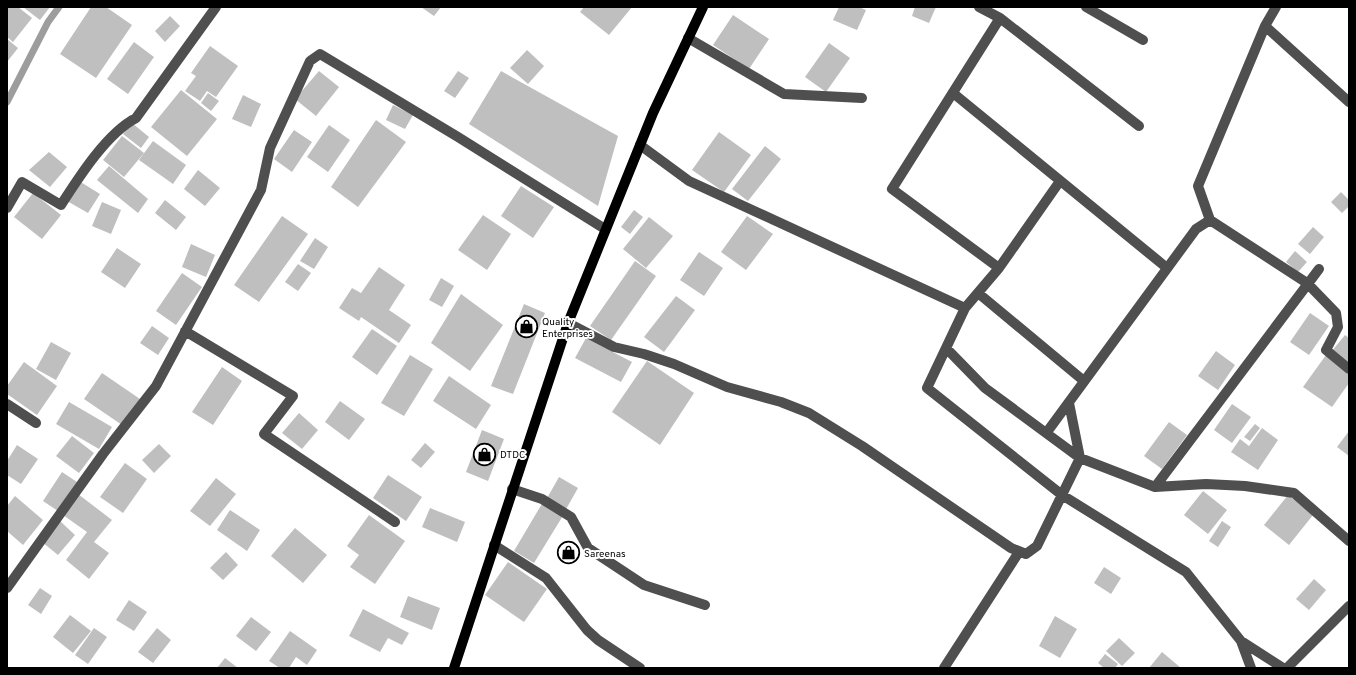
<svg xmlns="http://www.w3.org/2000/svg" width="1356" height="675" font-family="Overpass,sans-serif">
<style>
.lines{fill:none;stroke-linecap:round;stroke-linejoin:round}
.stream{stroke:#9d9d9d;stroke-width:7}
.building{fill:#bfbfbf}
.minor{stroke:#4f4f4f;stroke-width:10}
.major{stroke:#000;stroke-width:10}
.labels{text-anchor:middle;stroke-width:4;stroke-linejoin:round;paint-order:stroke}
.poi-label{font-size:10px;fill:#000;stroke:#fff;text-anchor:start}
</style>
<rect width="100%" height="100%" fill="#fff"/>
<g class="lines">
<path class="stream" d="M7 102 48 22 59 7"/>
</g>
<path class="building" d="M8 7H18L32 18 13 42 7 37Z
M23 7H50L40 20Z
M91 7H106L132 25 96 78 60 54Z
M421 7H441L434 16Z
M584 7H632L609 35 580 12Z
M839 7H859L866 10 857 30 833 20Z
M915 7H936L929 23 912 16Z
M733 15 769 39 749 69 713 45Z
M170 16 180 26 165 42 155 31Z
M7 39 18 48 7 62Z
M134 42 154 57 128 94 107 79Z
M829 43 850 58 826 92 805 77Z
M210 46 238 66 216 97 207 91 200 101 185 91 196 76 191 73Z
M527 50 544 66 528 84 510 68Z
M319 71 339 87 316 116 295 99Z
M458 71 469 78 455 98 444 91Z
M501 71 618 136 598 206 469 124Z
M181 90 217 119 187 156 151 127Z
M208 93 219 101 211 111 201 103Z
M243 95 261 104 251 127 232 119Z
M393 105 413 115 405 129 386 120Z
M376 120 406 142 358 207 331 187Z
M132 123 149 137 141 148 123 134Z
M329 125 350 140 328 172 307 157Z
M294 130 312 142 292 172 274 159Z
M719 132 751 155 724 192 692 170Z
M122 136 144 153 124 177 103 160Z
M153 141 186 165 173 184 139 160Z
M765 146 781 159 748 201 732 189Z
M49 152 67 167 50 187 29 170Z
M109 166 148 199 138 213 97 180Z
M198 170 220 188 205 206 184 189Z
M79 181 100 194 88 213 67 201Z
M521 186 554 207 533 238 501 216Z
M1341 192 1349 200V206L1342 213 1331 202Z
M33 193 61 215 42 239 14 217Z
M165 200 186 217 176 230 155 213Z
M102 202 121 210 111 234 92 226Z
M634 210 643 217 630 234 621 227Z
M483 215 511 234 487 270 458 250Z
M282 216 308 234 259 302 234 285Z
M747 216 773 234 746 270 721 252Z
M649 217 673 236 646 268 623 249Z
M1313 227 1324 237 1310 254 1298 244Z
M315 238 328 247 314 269 300 261Z
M191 244 215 255 206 277 182 267Z
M117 248 141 264 125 288 101 272Z
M1295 251 1307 262 1298 272 1286 262Z
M699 252 723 268 704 296 680 280Z
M635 261 656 276 611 340 590 326Z
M298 264 311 273 298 291 285 282Z
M379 267 405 285 389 310 411 325 399 343 361 317 359 321 339 308 352 288 361 293Z
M182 273 202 287 176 325 156 311Z
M441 278 454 286 442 307 429 300Z
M461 294 503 325 470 371 431 343Z
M676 296 695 310 664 352 644 337Z
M524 304 545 313 513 394 491 386Z
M1310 313 1329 326 1309 355 1290 342Z
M152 326 169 338 158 355 140 343Z
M372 329 397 346 377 375 352 357Z
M1345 335 1349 338V367L1331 352Z
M586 338 632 362 621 382 575 358Z
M51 342 71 353 56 380 36 369Z
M1216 351 1235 365 1218 390 1198 376Z
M410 355 433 369 404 416 381 403Z
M1326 355 1349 371V383L1332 407 1303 387Z
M647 361 694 393 660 445 612 412Z
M24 362 57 386 37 415 7 394V386Z
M222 367 242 381 213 425 192 412Z
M102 373 140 399 122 425 84 399Z
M449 376 491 405 476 429 433 401Z
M340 401 365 419 349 440 325 422Z
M69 402 112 427 99 449 56 424Z
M1232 404 1251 417 1232 443 1214 430Z
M299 413 318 430 302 449 282 433Z
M1169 422 1187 435 1162 469 1144 456Z
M1255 424 1260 428 1250 441 1244 437Z
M1262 428 1278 440 1258 470 1231 452 1240 439 1249 446Z
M482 430 504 439 488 481 466 472Z
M1349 431V456L1337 447Z
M72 436 94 453 79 473 56 456Z
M425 443 435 452 421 468 411 460Z
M159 444 171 456 154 473 142 460Z
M17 445 38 459 21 484 7 475V461Z
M125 463 147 479 123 513 100 497Z
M62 472 77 482 58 511 43 501Z
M388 475 422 497 406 521 373 498Z
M559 477 578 488 565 511 546 500Z
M216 478 236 494 210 526 190 511Z
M1203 491 1227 510 1208 534 1184 515Z
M78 494 112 520 94 542 109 553 89 579 66 560 87 532 63 515Z
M1288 495 1313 515 1289 545 1264 525Z
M15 496 43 520 23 545 7 531V506Z
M543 502 564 514 534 563 514 551Z
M430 508 465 522 457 542 422 527Z
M230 510 260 530 247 551 217 530Z
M369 515 405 541 375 584 350 567 359 555 347 546Z
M60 521 75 535 58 555 42 542Z
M1222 521 1231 527 1218 547 1209 541Z
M295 528 327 555 303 583 271 556Z
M226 552 238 565 223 580 210 568Z
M508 562 547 589 524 622 485 595Z
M1104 567 1121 578 1111 594 1094 583Z
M1314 579 1326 590 1309 610 1296 599Z
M40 588 52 596 41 614 28 605Z
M408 596 440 608 432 630 400 617Z
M129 600 147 612 134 631 116 620Z
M363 609 409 633 402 645 388 638 380 652 349 636Z
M70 615 91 631 73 653 53 637Z
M1055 616 1077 629 1060 658 1039 646Z
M251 617 271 632 256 651 236 636Z
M94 628 107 637 88 664 75 655Z
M157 628 171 640 153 663 138 652Z
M290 631 317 650 307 665 296 657 289 668H280L269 661Z
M1119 638 1135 653 1122 666 1106 651Z
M1162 652 1181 668H1149Z
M1105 654 1118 664 1115 668H1104L1098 663Z
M225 658 238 668H217Z"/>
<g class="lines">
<path class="minor" d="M979 7 1000 18 1139 126
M1086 7 1143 40
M1265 26 1349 102
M688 38 784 94 862 98
M953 93 1167 268
M640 145 689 181 965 308 927 388 1062 495 1186 572 1241 641 1251 668
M7 208 22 182 61 205C79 177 107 133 136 118L216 7
M1210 220 1198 186 1265 26 1276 7
M999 268 1060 181
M978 293 1084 381
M965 308 999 268 892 189 1000 18
M568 323 614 347 644 354 674 364 727 387 781 402 809 413 862 446 1011 548 1026 554 1037 546 1080 458 1069 403
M185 331 293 396 264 434 395 522
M946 348 985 388 1080 458 1155 487 1206 484 1245 486 1294 493 1349 541
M7 404 36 423
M1047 432 1196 229 1210 220 1307 283 1336 313 1338 327 1326 350 1349 369
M1155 487 1319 269
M512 489 542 499 571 517 588 548 644 585 705 605
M494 545 546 578 587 630 598 640 640 668
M7 588 103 454 156 386 261 190 270 148 310 61 320 54 458 137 605 229
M1241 641 1283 668
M944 668 1019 552
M1287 668 1349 606"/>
<path class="major" d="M454 668 568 323 653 113 703 7"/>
</g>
<defs>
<symbol id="shop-ring" viewBox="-11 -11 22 22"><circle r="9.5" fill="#fff" stroke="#000" stroke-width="1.5"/><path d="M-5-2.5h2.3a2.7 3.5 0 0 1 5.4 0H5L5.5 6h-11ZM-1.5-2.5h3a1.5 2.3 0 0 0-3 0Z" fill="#000"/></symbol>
</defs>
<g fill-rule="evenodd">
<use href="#shop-ring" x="514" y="314" width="25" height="25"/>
<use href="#shop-ring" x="472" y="442" width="25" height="25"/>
<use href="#shop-ring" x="556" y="540" width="25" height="25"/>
</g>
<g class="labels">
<g class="poi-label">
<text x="542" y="325">Quality<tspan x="542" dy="12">Enterprises</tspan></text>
<text x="500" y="458">DTDC</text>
<text x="584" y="557">Sareenas</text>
</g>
</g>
<rect width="1356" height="675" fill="none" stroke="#000000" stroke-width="16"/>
</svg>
